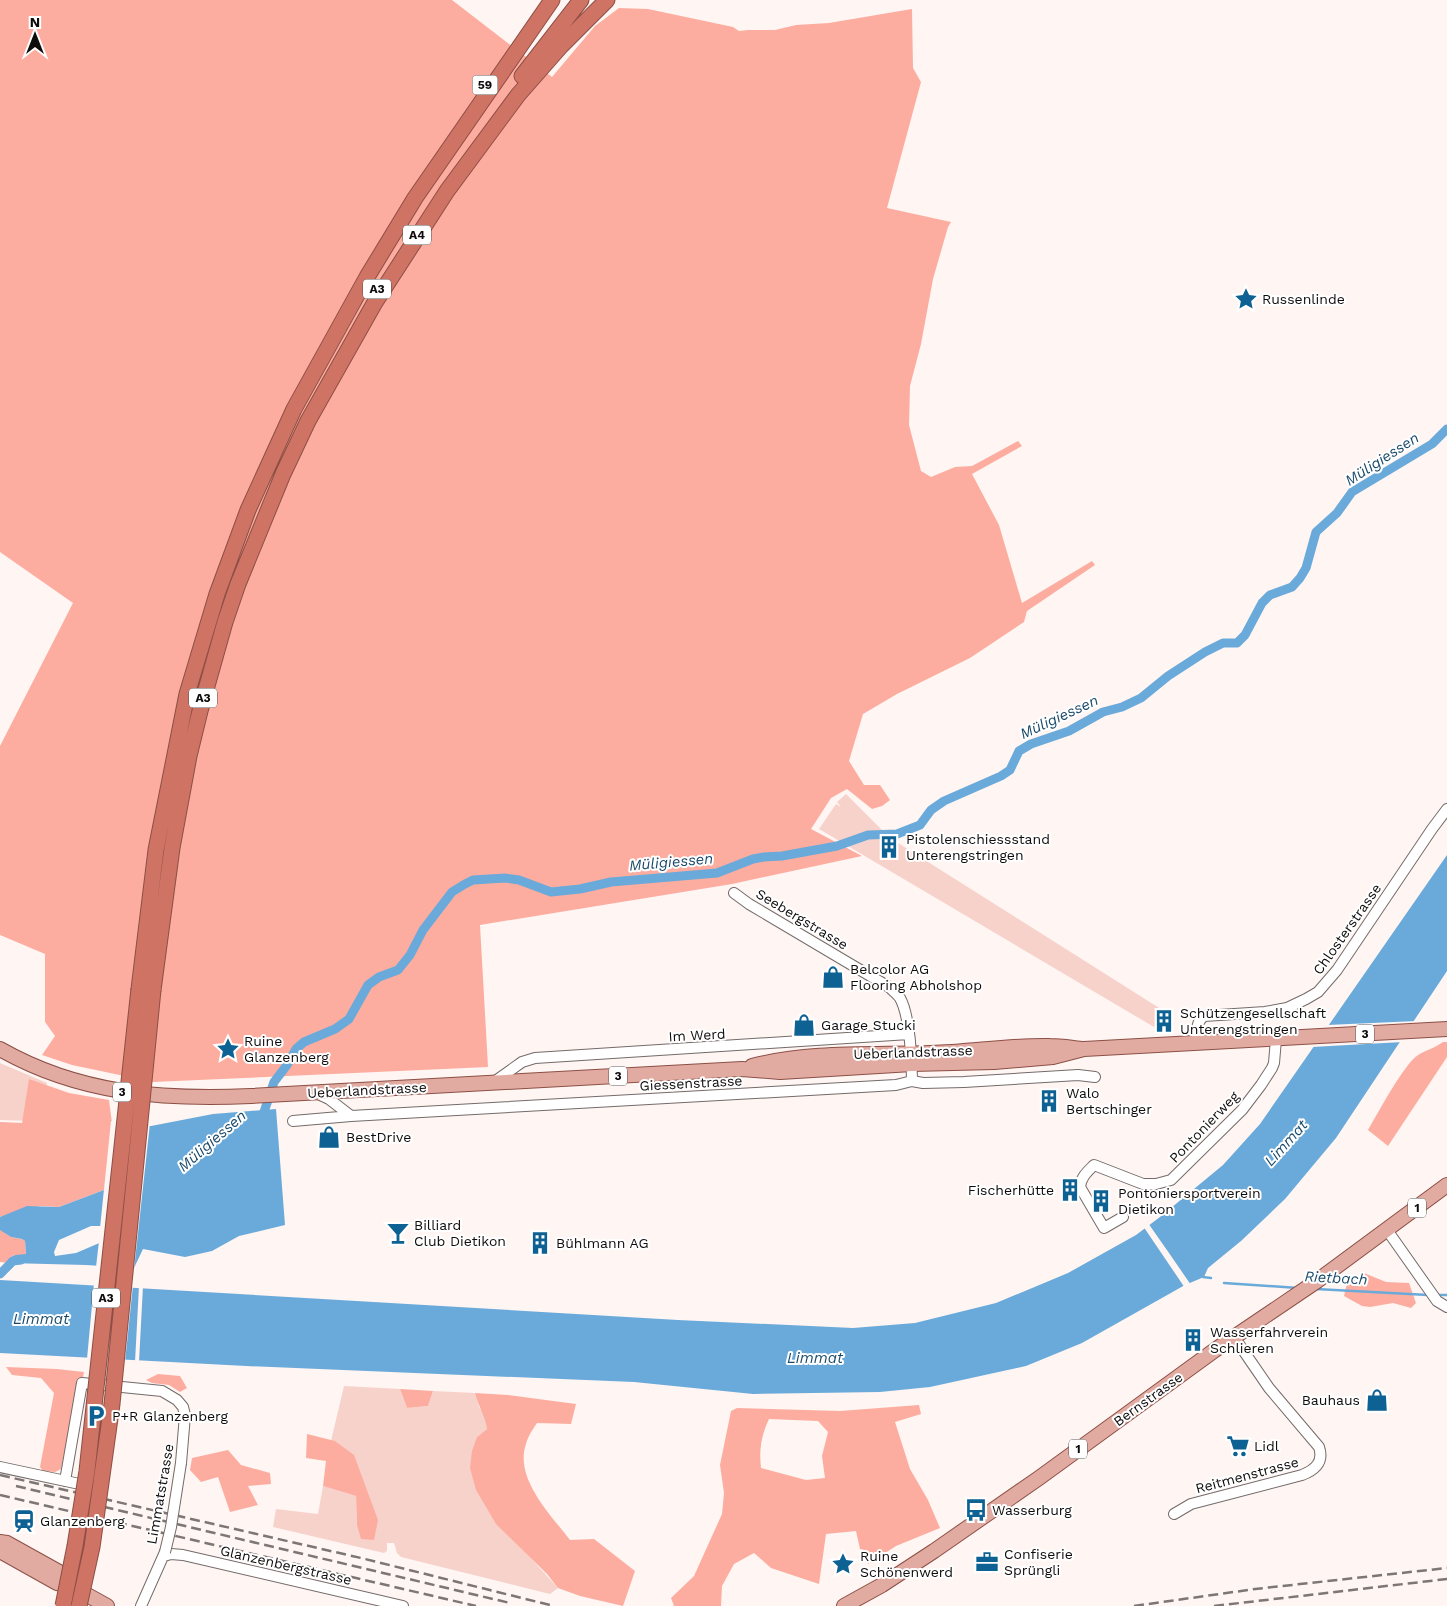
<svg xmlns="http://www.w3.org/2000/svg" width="1447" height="1606" font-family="'Work Sans',sans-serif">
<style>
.green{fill:#f7d2cb}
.forest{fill:#fdad9f;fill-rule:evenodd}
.water{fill:#6aaada;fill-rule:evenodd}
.pier{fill:#fff5f3}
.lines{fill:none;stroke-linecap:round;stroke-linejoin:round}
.stream{stroke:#6aaada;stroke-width:2.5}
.canal{stroke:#6aaada;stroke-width:9}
.minor-casing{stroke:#736b69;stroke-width:12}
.major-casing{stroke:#8c4f45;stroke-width:16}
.highway-casing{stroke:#8c4f45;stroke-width:17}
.minor{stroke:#fff;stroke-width:10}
.major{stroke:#e2aba2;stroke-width:14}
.highway{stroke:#cf7364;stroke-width:15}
.rail{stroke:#7c7675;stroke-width:2.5;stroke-dasharray:10 5;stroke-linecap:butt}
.minor-bridge-casing{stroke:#736b69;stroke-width:12;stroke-linecap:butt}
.highway-bridge-casing{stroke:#8c4f45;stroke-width:17;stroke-linecap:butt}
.minor-bridge{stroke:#fff;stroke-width:10}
.highway-bridge{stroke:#cf7364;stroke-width:15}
.labels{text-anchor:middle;stroke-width:4;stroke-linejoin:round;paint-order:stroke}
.shield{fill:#fff;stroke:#575555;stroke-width:1}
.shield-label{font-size:12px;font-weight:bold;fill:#0f0c0c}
.poi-label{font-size:14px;fill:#0f0c0c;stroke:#fff;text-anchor:start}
.street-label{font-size:14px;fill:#0f0c0c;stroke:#fff}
.water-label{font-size:15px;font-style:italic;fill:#1a4a6b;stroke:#fff}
</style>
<rect width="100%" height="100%" fill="#fff5f3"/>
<path class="green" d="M846 794 890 838 1164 1011 1154 1027 819 829 836 804 841 807 837 802Z
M0 1063 47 1083 35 1121 0 1120Z
M344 1386 400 1389 407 1408 428 1406 433 1391 475 1393 479 1407 485 1416 487 1429 477 1437 526 1553 558 1588 550 1594 401 1557 397 1553 394 1543H387V1551L384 1553 273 1527 276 1509 318 1514 323 1486 356 1496 357 1525 374 1540 335 1441H331Z"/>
<path class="forest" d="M0 0H452L552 77 595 26 619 8 648 9 733 27 739 31 748 30H775L796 25 829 23 912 9 913 68 921 82 887 208 951 222 948 227 933 279 921 344 910 386 909 425 921 471 931 477 955 467 972 466 1018 441 1022 446 972 474 999 525 1022 603 1092 561 1095 565 1027 611 1024 622 970 658 897 694 863 714 849 761 864 785H880L890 800 882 806 872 809 847 789 831 798 811 829 862 856 732 884 480 925 488 1067 153 1082 72 1065 42 1055 55 1036 45 1022V954L0 935V746L73 603 0 552Z
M1443 1042H1447V1057L1388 1146 1368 1130C1378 1113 1404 1064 1418 1055 1426 1050 1435 1048 1443 1042Z
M29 1079 69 1093 109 1100 112 1123 104 1190 59 1207 40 1206 0 1217V1122L22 1123Z
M0 1229 11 1237 22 1239 25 1241 26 1255H15L8 1259V1263L0 1262Z
M1364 1273 1386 1282 1409 1283 1416 1303 1411 1308 1393 1303 1370 1307 1362 1306 1344 1296 1347 1283Z
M6 1367 57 1369 84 1372 83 1377 79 1380 61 1469 55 1472 43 1471 40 1467 54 1393 41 1378 12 1375Z
M158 1374 180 1376 187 1388 180 1392 169 1385 152 1383 146 1380Z
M400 1389 433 1391 428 1406 407 1408Z
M475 1393 508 1395 576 1404 571 1424 537 1423C533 1429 528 1436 526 1444 514 1478 551 1515 570 1540L594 1539 635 1571 623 1606 580 1596 558 1588 547 1574 496 1524 476 1490 470 1468 472 1451 477 1437 487 1429C485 1415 478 1406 475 1393Z
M919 1405 921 1414 895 1422 910 1469 928 1500 940 1528 896 1546 868 1564 869 1551 860 1549 856 1531 826 1534 819 1584 771 1568 754 1553 734 1564 722 1586 721 1606H674L671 1598 694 1576 722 1514 724 1493 720 1465 731 1411 737 1408 840 1411ZM769 1419 818 1421 828 1432 822 1456 825 1478 806 1480 761 1468C759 1450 761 1436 769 1419Z
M307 1434 335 1441 354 1455 378 1520 374 1540 361 1539 357 1525 356 1496 323 1486 326 1461 306 1458Z
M228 1450 241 1465 270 1473 271 1484 248 1486 258 1505 230 1512 218 1477 201 1482 190 1470 192 1458Z"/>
<path class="water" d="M1447 855V971L1336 1138 1285 1199 1241 1241 1208 1268 1204 1277 1185 1285 1082 1343 1026 1366 930 1387 880 1392 753 1394 634 1382 246 1366 0 1353V1280L678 1320 853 1328 915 1323 996 1303 1068 1273 1136 1235 1160 1217 1223 1165 1260 1124Z
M276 1109 285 1225 239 1236 212 1251 185 1257 143 1249 134 1268 86 1265 8 1263V1259L15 1255 26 1254 25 1241 22 1239 11 1237 0 1230V1217L27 1206 59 1207 104 1190 112 1123 151 1126 213 1114ZM91 1226H117L104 1241 76 1253 55 1256 54 1252 59 1240Z"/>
<path class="pier" d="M1417 1021 1403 1042 1312 1047 1327 1025Z
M111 1121 150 1123 134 1270 96 1267 99 1241 104 1239H114L115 1229 100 1228Z
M1148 1223 1169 1253 1191 1285 1185 1288 1143 1226Z
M94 1283 133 1285 125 1362 87 1359Z
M139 1286H143L139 1362H135Z"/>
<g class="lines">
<path class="stream" d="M1203 1277 1211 1278
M1224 1283 1298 1288
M1316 1289 1428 1295
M1436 1295H1447"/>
<path class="canal" d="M258 1119 263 1115 274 1082 287 1065 296 1049 304 1042 335 1029 349 1019 368 985 379 977 398 970 410 955 423 930 452 892 465 884 473 880 505 878 519 880 551 892 580 889 611 882 717 873 753 859 764 857 782 856 837 846 868 835 897 834 920 825 931 810 944 801 1001 776 1010 770 1019 751 1031 744 1069 731 1103 712 1122 707 1141 698 1168 676 1205 652 1223 643H1237L1245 635 1262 603 1270 595 1292 587 1300 578 1306 568 1316 532 1337 513 1352 492 1432 444 1447 429
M0 1274 13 1261 21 1260"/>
<defs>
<path id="minor" d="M1198 1043C1197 1032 1195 1023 1204 1016L1265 1012 1287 1008 1306 999 1318 992 1337 970 1432 829 1447 809
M912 1081 923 1083 964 1082 1078 1075 1095 1077
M494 1082 522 1062 535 1058 909 1034
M316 1093 329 1099 351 1116
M293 1121 351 1116 896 1085 912 1081C912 1061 910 1016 900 998 897 994 892 990 889 987L749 904 734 893
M1123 1217 1104 1228 1080 1187C1081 1177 1087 1172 1094 1165L1143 1184H1156L1171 1180 1242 1110 1261 1085 1272 1068 1274 1063 1276 1039
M1387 1230 1437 1301 1447 1307
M0 1467 89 1486
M65 1481 82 1383 162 1391 177 1400 183 1407 185 1415 181 1463
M1174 1514 1191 1504 1302 1475C1315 1470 1324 1462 1319 1447L1269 1388 1234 1337
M164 1556 171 1554 183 1555 403 1606
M141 1606 165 1552"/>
<path id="major" d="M0 1049C79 1094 162 1100 251 1096L742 1069 780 1072 912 1064 994 1062 1053 1057 1084 1049
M752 1066C809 1051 873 1055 931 1053 971 1052 1010 1045 1050 1046 1061 1046 1073 1048 1084 1049L1447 1029
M0 1542 7 1543 61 1573 69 1585
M0 1551 57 1583 69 1585 107 1606
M844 1606 882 1585 934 1551 1039 1478 1215 1350 1317 1281 1447 1185"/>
<path id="highway" d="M522 76 581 0
M139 989 156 850 187 694 217 594 248 510 294 409 367 277 415 198 552 0
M153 990 172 848 189 756 200 711 225 622 238 584 283 474 308 421 374 304 447 191 518 95 561 46 607 0"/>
</defs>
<use href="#minor" class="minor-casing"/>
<use href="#major" class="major-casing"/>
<use href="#highway" class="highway-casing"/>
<use href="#minor" class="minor"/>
<use href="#major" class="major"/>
<use href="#highway" class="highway"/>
<path class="rail" d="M0 1475 361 1558 554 1606
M16 1486 510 1603
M0 1495 476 1606
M1134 1606 1255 1589 1447 1568
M1214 1606 1447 1579"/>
<defs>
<path id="minor-bridge" d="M165 1552 171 1527 181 1463"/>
<path id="highway-bridge" d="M63 1606 75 1546 87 1471 139 989
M79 1606 92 1547 112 1404 153 990"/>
</defs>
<use href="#minor-bridge" class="minor-bridge-casing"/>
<use href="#highway-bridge" class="highway-bridge-casing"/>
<use href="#minor-bridge" class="minor-bridge"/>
<use href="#highway-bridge" class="highway-bridge"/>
</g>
<defs>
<symbol id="sight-bare" viewBox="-9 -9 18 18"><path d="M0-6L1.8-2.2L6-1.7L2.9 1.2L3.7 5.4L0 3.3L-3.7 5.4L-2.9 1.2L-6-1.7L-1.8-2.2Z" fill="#0d6193" stroke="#fff" stroke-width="2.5" paint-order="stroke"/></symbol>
<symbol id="building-bare" viewBox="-9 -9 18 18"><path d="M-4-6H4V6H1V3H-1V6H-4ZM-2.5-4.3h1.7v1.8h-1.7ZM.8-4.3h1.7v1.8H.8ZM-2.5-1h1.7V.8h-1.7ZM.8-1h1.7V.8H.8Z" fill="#0d6193" stroke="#fff" stroke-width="2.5" paint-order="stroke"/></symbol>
<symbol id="shop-bare" viewBox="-9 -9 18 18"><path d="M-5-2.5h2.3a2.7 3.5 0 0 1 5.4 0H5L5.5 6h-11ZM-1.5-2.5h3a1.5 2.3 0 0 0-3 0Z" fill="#0d6193" stroke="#fff" stroke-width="2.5" paint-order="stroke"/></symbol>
<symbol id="bar-bare" viewBox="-9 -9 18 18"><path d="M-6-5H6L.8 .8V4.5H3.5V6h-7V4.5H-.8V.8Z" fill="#0d6193" stroke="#fff" stroke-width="2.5" paint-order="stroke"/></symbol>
<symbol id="parking-bare" viewBox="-9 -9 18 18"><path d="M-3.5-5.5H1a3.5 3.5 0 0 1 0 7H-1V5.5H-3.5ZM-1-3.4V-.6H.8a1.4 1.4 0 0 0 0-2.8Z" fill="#0d6193" stroke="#fff" stroke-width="2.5" paint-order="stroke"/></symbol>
<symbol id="supermarket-bare" viewBox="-9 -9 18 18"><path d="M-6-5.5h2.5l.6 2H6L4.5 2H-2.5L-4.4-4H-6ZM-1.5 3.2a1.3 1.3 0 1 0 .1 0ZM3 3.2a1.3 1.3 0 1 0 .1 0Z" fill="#0d6193" stroke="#fff" stroke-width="2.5" paint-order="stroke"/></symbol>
<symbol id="bus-bare" viewBox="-9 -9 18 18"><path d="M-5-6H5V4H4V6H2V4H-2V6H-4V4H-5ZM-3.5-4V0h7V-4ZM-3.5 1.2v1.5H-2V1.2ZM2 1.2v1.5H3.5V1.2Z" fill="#0d6193" stroke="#fff" stroke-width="2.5" paint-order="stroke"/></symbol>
<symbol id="station-bare" viewBox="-9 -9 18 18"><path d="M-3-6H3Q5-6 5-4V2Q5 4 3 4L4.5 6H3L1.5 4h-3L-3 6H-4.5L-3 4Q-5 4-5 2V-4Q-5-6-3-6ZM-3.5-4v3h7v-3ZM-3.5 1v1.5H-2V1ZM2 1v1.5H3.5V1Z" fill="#0d6193" stroke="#fff" stroke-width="2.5" paint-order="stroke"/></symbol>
<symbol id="office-bare" viewBox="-9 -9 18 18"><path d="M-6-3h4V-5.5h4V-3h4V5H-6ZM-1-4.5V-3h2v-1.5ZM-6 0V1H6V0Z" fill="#0d6193" stroke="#fff" stroke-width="2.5" paint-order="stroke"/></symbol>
</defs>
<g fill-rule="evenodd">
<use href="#sight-bare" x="1230" y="283" width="32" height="32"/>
<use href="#building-bare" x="873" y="831" width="32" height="32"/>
<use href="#shop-bare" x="817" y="961" width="32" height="32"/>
<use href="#building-bare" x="1148" y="1005" width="32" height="32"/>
<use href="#shop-bare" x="788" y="1009" width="32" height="32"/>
<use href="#sight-bare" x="212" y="1033" width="32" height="32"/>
<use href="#building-bare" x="1033" y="1085" width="32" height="32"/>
<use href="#shop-bare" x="313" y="1121" width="32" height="32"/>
<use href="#building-bare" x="1054" y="1174" width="32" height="32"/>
<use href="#building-bare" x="1085" y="1185" width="32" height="32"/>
<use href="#bar-bare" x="382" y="1217" width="32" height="32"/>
<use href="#building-bare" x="524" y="1227" width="32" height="32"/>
<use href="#building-bare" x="1177" y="1324" width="32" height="32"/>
<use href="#shop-bare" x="1361" y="1384" width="32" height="32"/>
<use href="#parking-bare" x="80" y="1400" width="32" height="32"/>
<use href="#supermarket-bare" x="1222" y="1430" width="32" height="32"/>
<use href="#bus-bare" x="960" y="1494" width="32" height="32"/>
<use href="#station-bare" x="8" y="1505" width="32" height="32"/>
<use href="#office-bare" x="971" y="1546" width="32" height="32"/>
<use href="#sight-bare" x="827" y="1548" width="32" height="32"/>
</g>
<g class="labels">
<g class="shield">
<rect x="472.5" y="75.5" width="25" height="19" rx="4"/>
<rect x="403" y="225.5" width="28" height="19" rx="4"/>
<rect x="363" y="279.5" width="28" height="19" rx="4"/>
<rect x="189" y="688.5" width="28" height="19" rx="4"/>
<rect x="1356" y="1024.5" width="18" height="19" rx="4"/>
<rect x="609" y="1066.5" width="18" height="19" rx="4"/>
<rect x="113" y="1082.5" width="18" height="19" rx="4"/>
<rect x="1408" y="1198.5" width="18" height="19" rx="4"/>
<rect x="92" y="1288.5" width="28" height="19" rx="4"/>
<rect x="1069" y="1439.5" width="18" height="19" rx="4"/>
</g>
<g class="shield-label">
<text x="485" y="89">59</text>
<text x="417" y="239">A4</text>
<text x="377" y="293">A3</text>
<text x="203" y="702">A3</text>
<text x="1365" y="1038">3</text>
<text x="618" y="1080">3</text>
<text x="122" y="1096">3</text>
<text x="1417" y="1212">1</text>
<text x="106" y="1302">A3</text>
<text x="1078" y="1453">1</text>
</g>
<g class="poi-label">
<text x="1262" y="304">Russenlinde</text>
<text x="906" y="844">Pistolenschiessstand<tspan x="906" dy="16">Unterengstringen</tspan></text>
<text x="850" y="974">Belcolor AG<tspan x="850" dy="16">Flooring Abholshop</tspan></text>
<text x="1180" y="1018">Schützengesellschaft<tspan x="1180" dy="16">Unterengstringen</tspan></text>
<text x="821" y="1030">Garage Stucki</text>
<text x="244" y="1046">Ruine<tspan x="244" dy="16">Glanzenberg</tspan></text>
<text x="1066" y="1098">Walo<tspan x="1066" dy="16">Bertschinger</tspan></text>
<text x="346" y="1142">BestDrive</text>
<text x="1054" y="1195" text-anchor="end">Fischerhütte</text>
<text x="1118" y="1198">Pontoniersportverein<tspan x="1118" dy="16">Dietikon</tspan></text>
<text x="414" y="1230">Billiard<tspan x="414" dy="16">Club Dietikon</tspan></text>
<text x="556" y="1248">Bühlmann AG</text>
<text x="1210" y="1337">Wasserfahrverein<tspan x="1210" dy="16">Schlieren</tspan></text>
<text x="1360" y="1405" text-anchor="end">Bauhaus</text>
<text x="112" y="1421">P+R Glanzenberg</text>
<text x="1254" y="1451">Lidl</text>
<text x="992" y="1515">Wasserburg</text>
<text x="40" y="1526">Glanzenberg</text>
<text x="1004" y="1559">Confiserie<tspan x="1004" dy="16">Sprüngli</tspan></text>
<text x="860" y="1561">Ruine<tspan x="860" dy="16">Schönenwerd</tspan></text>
</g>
<g class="street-label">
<text transform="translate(802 919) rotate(31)" y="5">Seebergstrasse</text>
<text transform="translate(1347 929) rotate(-55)" y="5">Chlosterstrasse</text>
<text transform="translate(697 1035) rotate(-3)" y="5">Im Werd</text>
<text transform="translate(913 1052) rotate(-2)" y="5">Ueberlandstrasse</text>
<text transform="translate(691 1083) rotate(-3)" y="5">Giessenstrasse</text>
<text transform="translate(367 1090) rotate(-3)" y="5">Ueberlandstrasse</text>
<text transform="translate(1204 1127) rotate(-46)" y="5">Pontonierweg</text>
<text transform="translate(1148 1399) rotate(-36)" y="5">Bernstrasse</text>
<text transform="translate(1247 1475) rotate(-15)" y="5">Reitmenstrasse</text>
<text transform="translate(160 1494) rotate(-80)" y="5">Limmatstrasse</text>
<text transform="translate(286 1565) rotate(13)" y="5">Glanzenbergstrasse</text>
</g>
<g class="water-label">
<text transform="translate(1382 459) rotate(-33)" y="5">Müligiessen</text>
<text transform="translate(1059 717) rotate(-25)" y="5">Müligiessen</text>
<text transform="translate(671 862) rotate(-5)" y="5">Müligiessen</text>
<text transform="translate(212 1141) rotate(-41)" y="5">Müligiessen</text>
<text transform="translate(1286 1143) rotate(-48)" y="5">Limmat</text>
<text transform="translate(1336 1278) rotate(3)" y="5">Rietbach</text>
<text x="41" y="1324">Limmat</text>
<text x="815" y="1363">Limmat</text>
</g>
</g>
<g transform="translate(35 35)" stroke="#ffffff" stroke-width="4" paint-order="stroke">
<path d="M0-4L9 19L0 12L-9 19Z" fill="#0f0c0c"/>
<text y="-8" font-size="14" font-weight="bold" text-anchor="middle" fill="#0f0c0c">N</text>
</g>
</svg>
